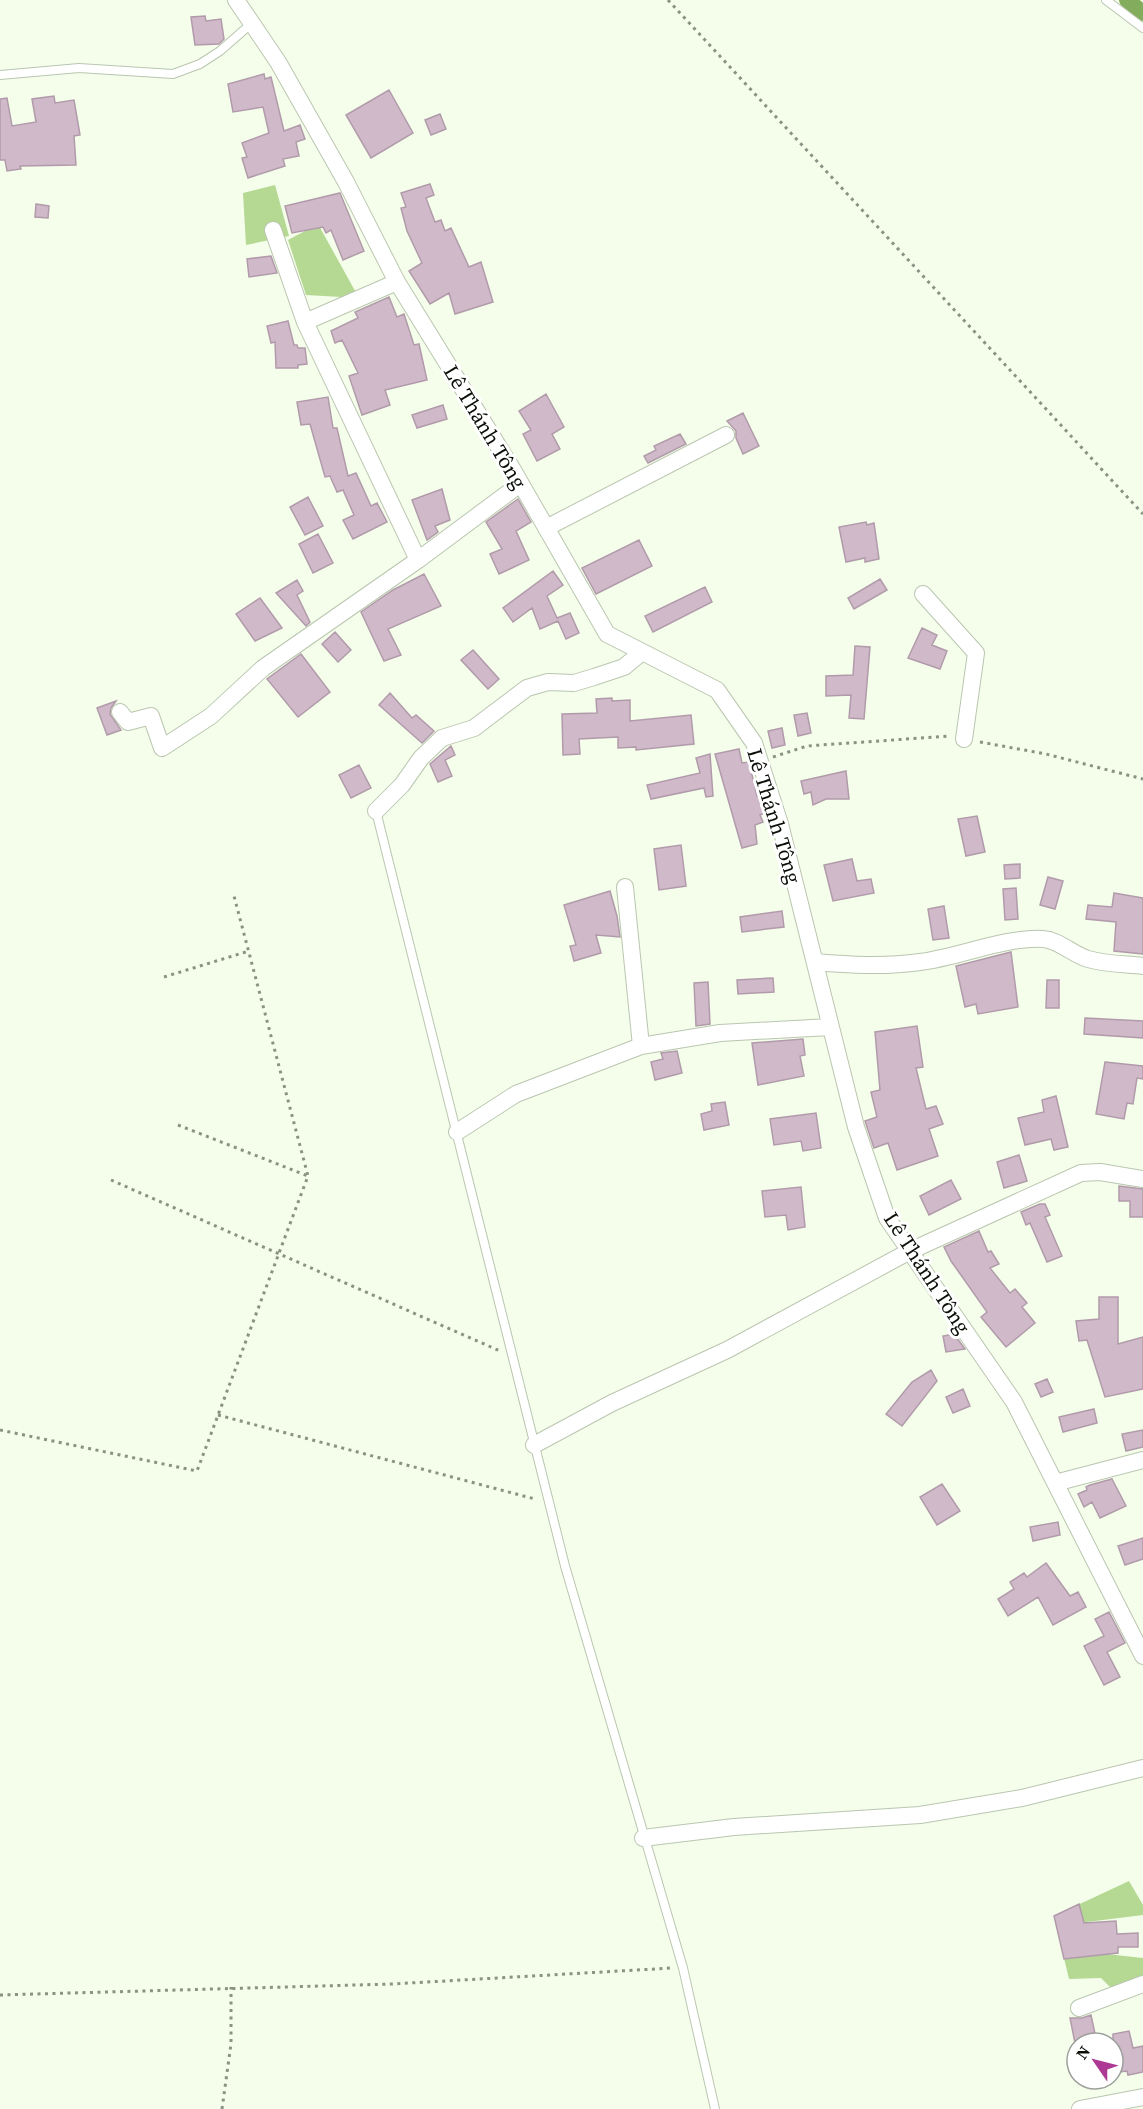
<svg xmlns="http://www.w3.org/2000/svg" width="1143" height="2109" font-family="'Source Serif 4',serif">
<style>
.green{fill:#b5d993}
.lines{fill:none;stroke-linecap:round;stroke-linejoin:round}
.canal{stroke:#84ac5d;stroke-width:16}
.building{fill:#d0b9c9;stroke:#b19baa;stroke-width:1.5}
.service-casing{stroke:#bac6b0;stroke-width:10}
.minor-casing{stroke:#bac6b0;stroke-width:18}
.path{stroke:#8a9284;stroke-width:3;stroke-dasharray:3 4.5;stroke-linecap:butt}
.service{stroke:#fff;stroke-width:8}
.minor{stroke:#fff;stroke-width:16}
.labels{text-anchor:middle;stroke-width:6;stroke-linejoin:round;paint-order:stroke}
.street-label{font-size:21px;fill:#0a0f07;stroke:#fff}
</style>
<rect width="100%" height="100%" fill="#f4feeb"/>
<path class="green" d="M275 185 289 236 246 245 243 193Z
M318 224 359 298 306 295 288 240Z
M1129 1881 1143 1905V1915L1087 1922 1088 1952 1143 1958V1983L1112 1989 1101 1978 1069 1979 1054 1916Z"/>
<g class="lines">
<path class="canal" d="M1127 0 1143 13"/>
</g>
<path class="building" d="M205 16 206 21 221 19 224 39 219 44 195 45 191 17Z
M264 74 265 79 271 77 284 131 300 125 305 139 296 142 299 156 283 159 285 166 248 178 242 158 247 157 242 143 269 133 263 107 233 112 228 84Z
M389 90 413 133 371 158 346 115Z
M54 96 55 103 74 100 80 135 74 136 76 165 20 166 21 169 7 171 5 160H0V99L7 98 12 126 36 122 32 99Z
M440 114 446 129 431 135 425 120Z
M430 184 434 195 426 198 435 222 441 220 445 231 451 228 469 267 481 262 493 302 455 314 449 293 430 304 409 271 422 263 407 231 401 208 406 207 401 193Z
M340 193 364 251 343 260 331 230 326 233 323 227 292 233 285 206Z
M36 204 49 206 48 218 35 217Z
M271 256 277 273 249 277 247 259Z
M389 297 397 317 404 314 414 345 419 344 427 380 385 390 390 405 362 415 349 376 358 373 342 340 335 343 331 331 358 318 355 312Z
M288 321 294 345H297L298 348H305L307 364 298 365V368H276L275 342 271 343 267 326Z
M546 394 564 427 552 434 560 449 537 461 523 434 531 430 519 411Z
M328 397 333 428H337L348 476 356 473 371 506 377 503 387 522 353 539 343 520 354 515 343 490 337 492 330 476 325 477 310 424 301 425 297 402Z
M443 405 447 419 417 428 412 415Z
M743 413 759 446 743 454 736 438V431L727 421Z
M680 434 686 444 648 463 644 456 656 450 654 446Z
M442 489 450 520 435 526 438 532 427 540 412 500Z
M308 497 323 526 305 535 290 507Z
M518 499 531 522 516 531 529 560 499 574 490 554 502 549 486 522Z
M866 522 867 525 874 523 879 559 865 562V558L846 562 839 527Z
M318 534 333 563 313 573 299 544Z
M639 540 652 566 596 594 582 568Z
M553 571 563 585 547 596 557 618 570 613 579 633 566 639 558 621 540 629 532 608 513 622 503 608Z
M424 574 441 606 388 629 401 655 384 661 361 612 393 590Z
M880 579 887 590 854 609 848 598Z
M297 580 303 591 297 595 310 622 306 626 276 593Z
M705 587 712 602 653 632 645 616Z
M260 598 282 628 255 641 236 614Z
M922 628 937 635 932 645 947 651 940 669 908 658Z
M335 632 351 650 338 662 322 644Z
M855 646 870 647 864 719 849 718 851 695 826 696V676L853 675Z
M473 650 499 679 488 689 461 660Z
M301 654 330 692 298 717 267 679Z
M390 693 412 718 416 715 434 731 422 743 379 705Z
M612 698V701L630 700V721L691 715 694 744 636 750V747L618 748V737L579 739 580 754 563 755 562 714 597 713 596 699Z
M116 701 111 708 110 714 121 730 107 735 97 708Z
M807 713 811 733 798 736 794 715Z
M782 728 785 745 772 748 768 731Z
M451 746 455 755 445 760 452 776 438 782 430 764Z
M739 749 742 763 749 762 757 796 760 795 765 813 760 815 763 822 755 825 757 844 742 848 715 754Z
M710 754 713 796 706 797 704 788 651 799 647 785 700 773 696 758Z
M359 765 371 788 351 798 339 775Z
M846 771 849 799H826L813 805 811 792 804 794 801 781Z
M977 816 985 852 966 856 958 819Z
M681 845 686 886 659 890 654 849Z
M852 859 857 881 871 879 874 893 833 901 824 865Z
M1020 864V878L1005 879 1004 865Z
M1048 877 1063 881 1055 909 1040 905Z
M1016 888 1018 919 1005 920 1003 889Z
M610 891 617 916 620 937 596 935 601 953 574 961 570 946 576 945 564 905Z
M1114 893 1143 898V954L1114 951 1116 922 1086 919 1088 905 1112 907Z
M944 906 949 938 933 940 928 909Z
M782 911 784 927 742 932 740 917Z
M1011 952 1018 1007 978 1014 976 1004 965 1007 956 966Z
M773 978 774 992 738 994 737 980Z
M1047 980H1059V1008H1046Z
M708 982 710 1024 696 1026 694 983Z
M1085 1018 1143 1021V1038L1084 1034Z
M917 1026 923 1067 916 1068 926 1109 936 1106 943 1124 929 1129 938 1156 897 1170 888 1143 874 1148 865 1121 877 1117 871 1092 880 1090 875 1032Z
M803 1039 805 1055 800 1056 804 1076 758 1085 752 1043Z
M677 1051 682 1073 655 1080 651 1062 663 1059 661 1053Z
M1105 1062 1143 1066V1079L1137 1078 1133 1104 1127 1103 1124 1119 1096 1114Z
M1056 1096 1068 1147 1054 1150 1051 1139 1025 1145 1018 1118 1044 1112 1042 1100Z
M725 1102 729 1125 704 1130 701 1114 712 1111 711 1104Z
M816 1113 821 1148 803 1151 801 1141 774 1145 770 1119Z
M1019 1155 1027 1181 1004 1188 997 1162Z
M951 1180 961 1199 929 1215 920 1196Z
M1119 1186 1143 1189V1217H1130V1201H1119Z
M801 1187 805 1227 788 1230 786 1215 765 1217 762 1191Z
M1040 1204H1045L1050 1215 1045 1217 1062 1256 1047 1262 1030 1223 1026 1225 1021 1212Z
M979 1231 988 1252 991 1251 999 1264 990 1268 1010 1293 1015 1289 1027 1303 1022 1307 1035 1323 1006 1347 981 1317 987 1312 951 1261 944 1247Z
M1099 1297H1118V1344L1143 1337V1389L1105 1397 1087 1340 1079 1341 1076 1321 1099 1319Z
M954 1334 965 1349 946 1352 943 1336Z
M931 1370 937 1381 902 1426 886 1414 912 1382Z
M1047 1379 1053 1392 1041 1397 1035 1384Z
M963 1389 970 1406 953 1413 946 1397Z
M1094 1409 1097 1423 1063 1432 1059 1417Z
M1143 1430V1447L1126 1451 1122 1434Z
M1112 1479 1126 1506 1100 1518 1092 1502 1084 1507 1078 1494 1087 1490 1086 1487 1090 1485Z
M942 1484 960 1511 937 1525 920 1497Z
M1058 1522 1060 1535 1033 1541 1030 1527Z
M1143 1538V1559L1125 1565 1118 1546Z
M1046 1563 1070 1596 1078 1592 1086 1607 1053 1625 1038 1597 1008 1616 998 1599 1014 1589 1010 1582 1024 1573 1027 1577Z
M1109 1612 1125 1643 1107 1652 1120 1677 1104 1685 1084 1646 1104 1636 1095 1619Z
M1079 1904 1084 1923 1116 1921 1117 1934 1138 1933V1947H1118V1953L1064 1959 1054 1916Z
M1091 2015 1097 2043H1075L1070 2018H1082Z
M1129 2031 1133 2048 1143 2046V2072L1128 2075 1127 2071 1113 2073V2034Z"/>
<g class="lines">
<defs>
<path id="service" d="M1106 0 1143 28
M0 75 79 68 173 74 200 64 220 51 252 23
M376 811 565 1566 683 1968 715 2109"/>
<path id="minor" d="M236 0 278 62 346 182 397 282 513 470 607 634 717 690 754 743 780 824 856 1127 887 1218 1014 1402 1143 1656
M273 230 305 322 418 560
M305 322 397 282
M546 528 726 435
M923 594 976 653 964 739
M120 712 128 722 151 716 162 748 211 716 263 668 418 560 520 484
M376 811 402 785 421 758 442 738 474 728 527 688 548 682 574 683 594 677 624 667 642 652
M625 887 641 1046
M815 962C850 965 885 967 920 962 961 957 1002 937 1043 939 1059 940 1072 954 1088 959 1105 964 1125 964 1143 966
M457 1132 516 1094 641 1046 720 1033 830 1027
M534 1445 612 1403 727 1350 910 1251 1081 1173 1100 1172 1143 1179
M1055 1483 1143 1460
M643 1838 734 1827 920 1815 1022 1798 1143 1768
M1079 2008 1143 1984
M1080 2109 1143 2097"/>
</defs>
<use href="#service" class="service-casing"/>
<use href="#minor" class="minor-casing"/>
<path class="path" d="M668 0 1143 514
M980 742 1046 754 1143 779
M773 757 807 746 950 736
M164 977 249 951
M178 1125 308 1176
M111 1180 500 1351
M218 1415 535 1499
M0 1430 197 1471 308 1176 234 896
M0 1995 392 1984 672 1968
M222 2109 231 2044V1987"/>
<use href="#service" class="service"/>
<use href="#minor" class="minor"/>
</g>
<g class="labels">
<g class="street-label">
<text transform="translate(485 427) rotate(59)" y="7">Lê Thánh Tông</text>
<text transform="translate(774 816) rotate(73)" y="7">Lê Thánh Tông</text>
<text transform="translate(927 1273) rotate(57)" y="7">Lê Thánh Tông</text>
</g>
</g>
<g transform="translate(1095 2061) rotate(305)"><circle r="28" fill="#ffffff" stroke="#9d9f9c" stroke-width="1.5"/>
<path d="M0-4.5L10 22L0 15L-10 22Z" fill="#ac3994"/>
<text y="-9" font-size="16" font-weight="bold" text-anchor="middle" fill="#0a0f07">N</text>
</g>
</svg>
